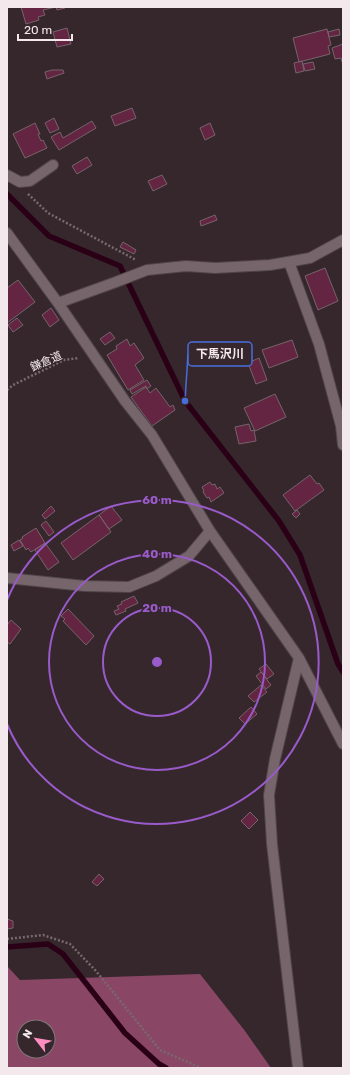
<svg xmlns="http://www.w3.org/2000/svg" width="350" height="1075" font-family="Rubik,'Noto Sans JP',sans-serif">
<style>
.forest{fill:#8a4765;fill-rule:evenodd}
.lines{fill:none;stroke-linecap:round;stroke-linejoin:round}
.stream{stroke:#2a0016;stroke-width:5.5}
.building{fill:#642543;stroke:#75646a}
.service-casing{stroke:#50444a;stroke-width:12}
.minor-casing{stroke:#50444a;stroke-width:12}
.path{stroke:#776a6f;stroke-width:2.5;stroke-dasharray:2 2;stroke-linecap:butt}
.service{stroke:#76656b;stroke-width:10}
.minor{stroke:#76656b;stroke-width:10}
.ring{fill:none;stroke:#995bca;stroke-width:2}
.labels{text-anchor:middle;stroke-width:3;stroke-linejoin:round;paint-order:stroke}
.street-label{font-size:11px;fill:#f3e9ed;stroke:#36272d}
.centre{fill:#995bca;stroke:#36272d;stroke-width:2}
.ring-label{font-size:12px;text-anchor:middle;font-weight:bold;fill:#995bca;stroke:#36272d;stroke-width:3;stroke-linejoin:round;paint-order:stroke}
.leader{fill:none;stroke:#486ddc;stroke-width:1.5}
.callout-dot{fill:#486ddc;stroke:#36272d;stroke-width:1.5}
.callout{fill:#36272d;stroke:#486ddc;stroke-width:1.5}
.callout-label{font-size:12px;text-anchor:middle;font-weight:bold;fill:#f3e9ed}
</style>
<rect width="100%" height="100%" fill="#36272d"/>
<path class="forest" d="M7 966 20 980 200 974 245 1031 271 1068H7ZM24 1027H48V1051H24Z"/>
<g class="lines">
<path class="stream" d="M7 194 49 236 120 266 185 401 279 521 300 555 338 664 343 672
M7 947 48 944 63 954 125 1033 159 1064 166 1068"/>
</g>
<path class="building" d="M21 7H65V8L57 10 56 7 43 10 45 15 38 17 39 20 26 24Z
M67 28 71 44 57 47 53 32Z
M327 29 331 45 328 46 330 54 299 62 293 38Z
M339 29 340 35 329 37 328 32Z
M343 44V61L342 62 341 58 335 59 332 48Z
M302 61 304 71 296 73 294 63Z
M313 62 315 69 305 71 303 64Z
M52 70H63L64 73 47 79 45 72Z
M132 108 136 118 115 126 111 116Z
M54 118 59 129 50 133 45 123Z
M92 121 96 128 59 150 51 137 60 132 63 138Z
M35 123 40 134H38L41 141 43 140 47 148 25 158 13 134Z
M210 123 215 135 205 140 200 128Z
M87 157 92 165 77 174 72 166Z
M162 175 167 184 153 191 148 181Z
M215 215 217 220 201 226 200 221Z
M123 242 136 250 134 254 120 247Z
M325 268 338 301 318 310 305 276Z
M18 280 35 302 7 323V288Z
M51 308 59 320 50 327 42 315Z
M17 318 23 325 13 332 8 325Z
M110 332 115 338 105 345 100 339Z
M127 339 130 346 134 343 144 358 135 365 144 380 128 390 107 355 117 349 116 346Z
M292 340 298 357 269 368 262 350Z
M259 358 267 380 256 384 248 363Z
M147 380 151 386 147 389 146 386 132 394 130 390Z
M146 387 150 393 156 388 170 407 173 405 175 410 152 426 131 397Z
M275 394 286 417 255 431 244 408Z
M249 424 251 431 254 430 256 441 239 444 235 427Z
M310 475 317 484 319 483 324 490 295 511 283 495Z
M210 482 212 485 215 484 217 489 220 487 224 493 211 502 209 497 207 498 203 492 204 491 202 487Z
M51 506 55 511 45 519 42 515Z
M111 506 122 520 109 529 99 515Z
M297 510 300 514 296 518 292 514Z
M99 515 111 532 73 560 61 543Z
M46 521 54 532 49 536 41 525Z
M36 528 45 543 31 552 28 548 26 550 20 540 23 538 22 537Z
M19 540 23 546 14 551 11 545Z
M45 543 59 562 48 570 35 550Z
M134 596 138 603 125 609 126 611 116 615 114 611 119 609 117 606 122 604 121 602Z
M68 609 94 636 86 645 63 621 65 619 61 616Z
M11 620 21 629 10 644 7 642V625Z
M266 664 274 674 267 679 259 669Z
M261 672 271 685 266 689 256 676Z
M261 685 267 692 254 702 248 696Z
M251 707 257 714 245 724 239 718Z
M250 812 258 820 249 829 241 821Z
M99 874 104 879 97 886 92 882Z
M7 919 13 921V928L7 929Z"/>
<g class="lines">
<defs>
<path id="service" d="M7 175 20 182 30 181 53 165
M289 262 319 344 341 426 343 445"/>
<path id="minor" d="M7 233 58 303 125 401 152 435 210 531 299 658 343 744
M58 303 116 282 147 270 186 266 215 268 270 265 310 258 343 240
M7 578 85 586 129 587 156 576 189 556 210 531
M298 1068 272 844 269 795 275 759 299 658"/>
</defs>
<use href="#service" class="service-casing"/>
<use href="#minor" class="minor-casing"/>
<path class="path" d="M28 194 48 213 136 260
M7 390 13 385 64 360 79 358
M7 939 43 935 70 944 96 971 160 1050 201 1068"/>
<use href="#service" class="service"/>
<use href="#minor" class="minor"/>
</g>
<g class="ring">
<circle cx="157" cy="662" r="54"/>
<circle cx="157" cy="662" r="108"/>
<path d="M7 600A162 162 0 1 1 7 724"/>
</g>
<g class="labels">
<g class="street-label">
<text transform="translate(46 361) rotate(-24)" y="4">鎌倉道</text>
</g>
</g>
<circle cx="157" cy="662" r="6" class="centre"/>
<g class="ring-label">
<text x="157" y="504">60 m</text>
<text x="157" y="558">40 m</text>
<text x="157" y="612">20 m</text>
</g>
<path class="leader" d="M185 401L188 354"/>
<circle class="callout-dot" cx="185" cy="401" r="4"/>
<rect class="callout" x="188" y="342" width="64" height="24" rx="4"/>
<g class="callout-label">
<text x="220" y="358">下馬沢川</text>
</g>
<rect width="350" height="1075" fill="none" stroke="#f3e9ed" stroke-width="16"/>
<g transform="translate(36 1039) rotate(301)"><circle r="19" fill="#36272d" stroke="#82757a"/>
<path d="M0-3L7 15L0 10L-7 15Z" fill="#fd8ebf"/>
<text y="-6" font-size="11" font-weight="bold" text-anchor="middle" fill="#f3e9ed">N</text>
</g>
<path d="M18 34v6h54v-6" fill="none" stroke="#f3e9ed" stroke-width="2"/>
<text x="24" y="34" font-size="12" fill="#f3e9ed" stroke="#36272d" stroke-width="3" paint-order="stroke">20 m</text>
</svg>
